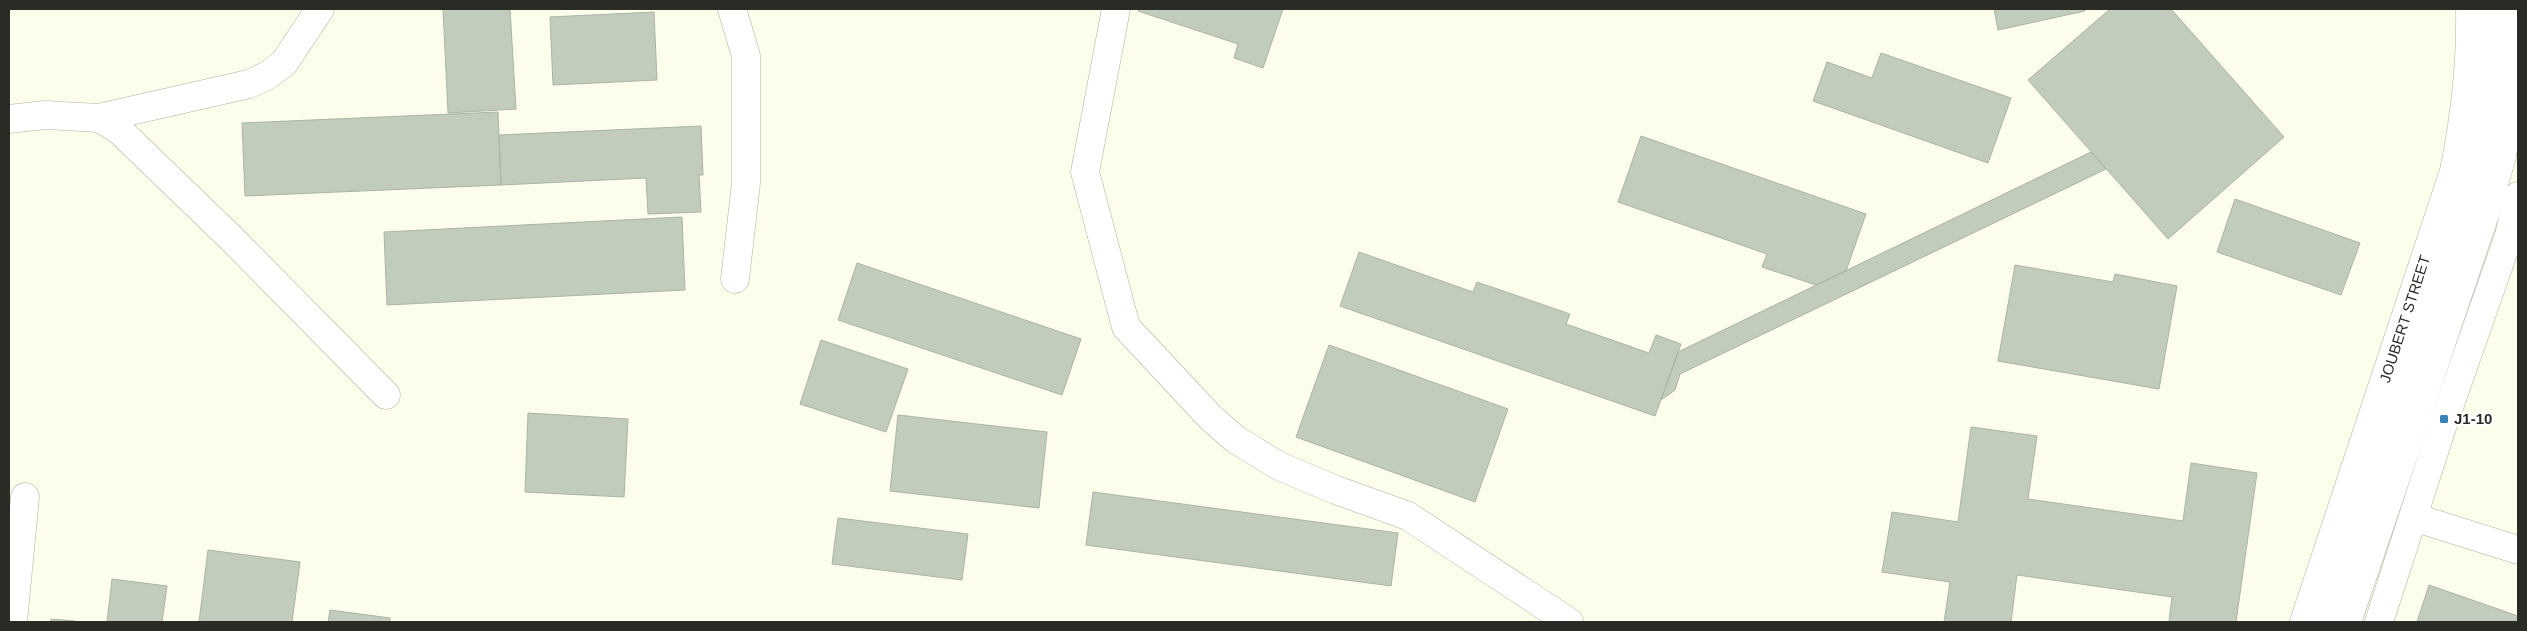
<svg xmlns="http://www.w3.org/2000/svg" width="2527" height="631" font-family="Helvetica,sans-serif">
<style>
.building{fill:#c2ccbd;stroke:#aab4a5}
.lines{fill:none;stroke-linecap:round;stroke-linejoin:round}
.minor-casing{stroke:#b0b1a0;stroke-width:29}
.major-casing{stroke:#b0b1a0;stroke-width:29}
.minor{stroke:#fff;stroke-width:28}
.major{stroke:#fff;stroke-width:28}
.poi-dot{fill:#3982b6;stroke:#fff;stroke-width:2}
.labels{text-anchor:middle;stroke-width:5;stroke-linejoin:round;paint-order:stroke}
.street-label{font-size:15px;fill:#2b2b25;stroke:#fff}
.poi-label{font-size:15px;font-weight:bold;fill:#2b2b25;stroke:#fff;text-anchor:start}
</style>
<rect width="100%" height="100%" fill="#fcfdeb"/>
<path class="building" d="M443 9H510L516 109 448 113Z
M1139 9H1283L1263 68 1234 58 1238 44 1138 11Z
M1994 9H2084L2085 11 1998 30Z
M2110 9H2171L2284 137 2168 239 2028 80Z
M654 12 657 80 553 85 550 17Z
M1881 53 2011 98 1988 163 1813 101 1827 62 1872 78Z
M498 112 501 185 245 196 242 123Z
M701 126 703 175H699L701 212 648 214 646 178 501 185 499 135Z
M1641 136 1866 214 1846 271 1816 285 1762 267 1767 254 1618 202Z
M2091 152 2106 169 1680 374 1675 390 1661 400 1678 352Z
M2235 199 2360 243 2341 295 2217 252Z
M682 217 685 290 387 305 384 232Z
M1359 252 1473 292 1477 282 1570 314 1566 324 1649 353 1656 335 1681 344 1655 416 1340 306Z
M857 263 1081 339 1062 395 838 320Z
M2015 265 2113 282 2115 274 2177 286 2159 389 1998 361Z
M821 340 908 369 886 432 800 404Z
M1329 345 1508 409 1475 502 1296 437Z
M528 413 628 419 624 497 525 492Z
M898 415 1047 432 1039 508 890 491Z
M1971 427 2037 436 2028 499 2183 521 2191 463 2257 473 2236 622H2169L2172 597 2017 575 2011 622H1944L1950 582 1882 572 1892 512 1958 522Z
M1093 492 1398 533 1391 586 1086 545Z
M838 518 968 534 962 580 832 564Z
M208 550 300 562 292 622H199Z
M112 579 167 586 162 622H107Z
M2429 585 2518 616V622H2417Z
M330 610 390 618V622H328Z
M51 619 75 621V622H51Z"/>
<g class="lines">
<defs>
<path id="minor" d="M732 9 746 56V183L735 279
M1116 9 1085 172 1126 327 1211 418 1235 439 1279 466 1336 490 1408 516 1569 622
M99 118 249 84 268 75 284 63 320 9
M9 119 45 115 99 118 119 130 231 238 386 395
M2413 517 2518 550
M13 622 25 497
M2327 622 2479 162C2489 111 2492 61 2494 9
M2347 622 2487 208 2502 156 2510 109 2515 9"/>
<path id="major" d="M2304 622 2454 171C2465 117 2471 64 2470 9
M2379 622 2442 427 2509 236 2518 196"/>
</defs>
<use href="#minor" class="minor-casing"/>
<use href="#major" class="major-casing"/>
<use href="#minor" class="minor"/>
<use href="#major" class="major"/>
</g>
<rect class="poi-dot" x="2439" y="414" width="10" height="10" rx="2.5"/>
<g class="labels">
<g class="street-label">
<text transform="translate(2405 319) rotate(-72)" y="5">JOUBERT STREET</text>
</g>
<g class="poi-label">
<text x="2454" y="424">J1-10</text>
</g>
</g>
<rect width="2527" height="631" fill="none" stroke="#2b2b25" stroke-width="20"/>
</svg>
